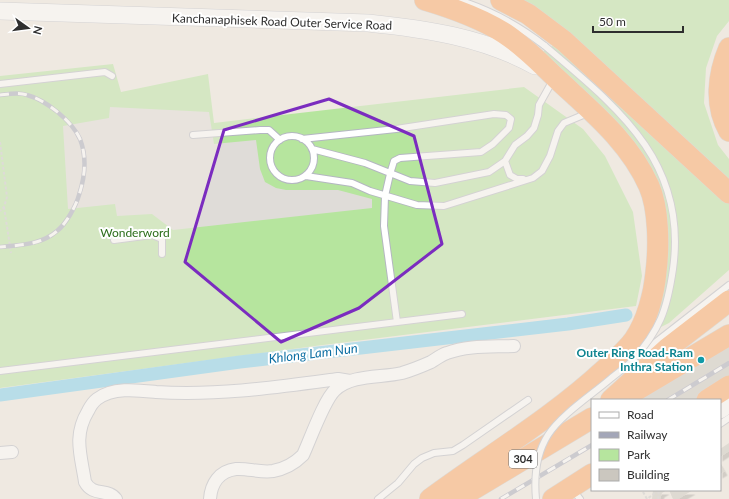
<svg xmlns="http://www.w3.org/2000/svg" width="729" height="499" font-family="Lato,sans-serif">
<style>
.green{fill:#b6e59e}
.plaza{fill:#dfdcd8}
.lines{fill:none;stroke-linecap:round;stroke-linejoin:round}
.canal{stroke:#75cff0;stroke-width:13}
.building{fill:#cbc7bf;filter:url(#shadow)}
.lane-casing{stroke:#b4b7c1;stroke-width:8}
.street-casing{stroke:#b4b7c1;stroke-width:14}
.secondary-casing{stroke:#b4b7c1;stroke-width:18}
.highway-casing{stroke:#c9c9c9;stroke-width:22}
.path{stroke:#c9c9c9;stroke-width:2;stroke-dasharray:3 2;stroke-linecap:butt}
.lane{stroke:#fff;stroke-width:6}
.street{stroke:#fff;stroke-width:12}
.secondary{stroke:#fff;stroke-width:17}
.highway{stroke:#ffa35c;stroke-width:21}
.rail-casing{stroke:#a3a6b8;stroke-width:4.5}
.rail{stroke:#fff;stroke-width:3;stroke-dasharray:9;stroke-linecap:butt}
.lane-bridge-casing{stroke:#b4b7c1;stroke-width:8;stroke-linecap:butt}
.lane-bridge{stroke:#fff;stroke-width:6}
.marked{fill:none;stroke:#7b2cbf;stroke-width:3;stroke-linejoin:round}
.culture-dot{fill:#0f9aa8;stroke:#fff;stroke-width:1.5}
.labels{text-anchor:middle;stroke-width:4;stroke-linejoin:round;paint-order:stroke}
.shield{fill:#fff;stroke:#6d6d6d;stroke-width:1}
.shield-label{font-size:11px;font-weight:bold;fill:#2e2e2e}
.street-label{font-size:12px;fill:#2e2e2e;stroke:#fff}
.park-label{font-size:12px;fill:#2c6e1b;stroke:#fff}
.culture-label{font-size:12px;font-weight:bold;fill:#0d838f;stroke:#fff;text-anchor:end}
.water-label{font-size:13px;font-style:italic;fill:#0d6fa3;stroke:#fff}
</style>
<defs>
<filter id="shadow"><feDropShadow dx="2.5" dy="4.5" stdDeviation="0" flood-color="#0004"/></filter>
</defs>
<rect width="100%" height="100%" fill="#efe9e1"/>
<path class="green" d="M517 0H729V21L717 36 706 68 704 103 718 145 729 159V270L669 323 649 333 657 188 542 52 565 39Z
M113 64 121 92 208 74 214 123 524 87 583 129 605 156 633 212 642 276 636 306 315 346 0 388V76Z"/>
<path class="plaza" d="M110 107 209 112 214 144 256 140 260 169 265 182 276 188 286 190H338L372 199V208L173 230 152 214 117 216 115 204 68 209 63 126 109 118Z"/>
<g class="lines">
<path class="canal" d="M0 395 240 362 568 324 626 315"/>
</g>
<path class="building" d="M729 325V396L720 400H611Z
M729 443V451L720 457V449Z
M720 462 725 471 720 474Z
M653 490H667L662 493 660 499H652Z
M669 490H693L678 499H673Z"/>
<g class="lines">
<defs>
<path id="lane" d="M458 0C491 10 518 25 545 46
M0 84 105 72 112 76
M193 135 260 130H269L280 140
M270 158a22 22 0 1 1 44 0a22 22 0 1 1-44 0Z
M302 139 396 129 494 114 506 115 511 119 509 128 493 144 481 152 400 158 394 161 390 174 385 196 384 226 397 322
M312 149 365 163 410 181 435 183 489 172 505 161 515 145 527 136 534 128 538 115 539 105 553 80
M505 161 510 175 517 179H523
M306 176 352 183 370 191 417 205 444 206 533 178 542 171 550 156 558 131 564 123 588 113
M114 240 152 235 162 239V254
M638 356 729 285
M0 371 462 314
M720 424 729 418
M573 490 580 499
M378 499 398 483 414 464 422 458 434 453 453 451 463 445 528 400"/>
<path id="street" d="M0 453 12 452
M116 499C108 488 93 497 85 482 81 455 73 436 88 411 90 407 93 402 97 399 113 387 137 390 156 392 217 396 278 387 338 379L350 381
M210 499C211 484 219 471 236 469 248 468 260 473 273 471 284 469 294 464 303 455 310 440 324 400 335 390 352 374 381 378 402 373 412 370 422 366 431 362 436 359 441 355 447 353 468 345 492 347 514 346"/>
<path id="secondary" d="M0 11 368 23C426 29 483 37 535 66
M720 410 729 404"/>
<path id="highway" d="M425 0C452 8 480 18 504 33 524 46 539 62 556 78 591 111 629 141 649 186 659 209 659 247 656 272 654 294 647 321 634 340 626 351 614 361 604 370 551 419 488 456 430 499
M501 0 528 14 564 41 729 193
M729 48C718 74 714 105 729 131
M635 391 729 335
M611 400 668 348 729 301
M707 400 729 386
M457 499 592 418
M553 499 592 474"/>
</defs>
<use href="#lane" class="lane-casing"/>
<use href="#street" class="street-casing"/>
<use href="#secondary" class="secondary-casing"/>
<use href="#highway" class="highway-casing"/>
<path class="path" d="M0 142 7 197 4 207 0 211
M4 207 11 253
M643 492 647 499 659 490
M658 499 659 490"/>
<use href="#lane" class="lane"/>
<use href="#street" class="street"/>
<use href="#secondary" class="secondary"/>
<use href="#highway" class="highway"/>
<defs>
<path id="rail" d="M0 95C9 94 19 92 27 95 46 100 72 121 80 139 87 157 85 177 79 195 76 206 66 224 57 231 41 245 20 245 0 247
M668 400 729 363
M501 499 592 445"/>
</defs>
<use href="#rail" class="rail-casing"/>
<use href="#rail" class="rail"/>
<defs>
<path id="lane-bridge" d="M536 499C534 477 536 454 548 435 561 415 590 396 609 380 616 374 625 368 632 361 660 330 667 310 673 269 688 162 618 108 545 46"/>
</defs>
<use href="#lane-bridge" class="lane-bridge-casing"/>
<use href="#lane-bridge" class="lane-bridge"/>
</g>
<path d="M0 0H729V499H0ZM329 99 414 136 442 244 359 308 281 342 185 262 224 130Z" fill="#efe9e1" fill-opacity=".55" fill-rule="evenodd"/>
<path class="marked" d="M329 99 414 136 442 244 359 308 281 342 185 262 224 130Z"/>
<circle class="culture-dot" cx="701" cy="360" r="4"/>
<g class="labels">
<rect class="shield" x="509" y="450" width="28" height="18" rx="3"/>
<g class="shield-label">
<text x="523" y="463">304</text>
</g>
<g class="street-label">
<text transform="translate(282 22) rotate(2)" y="4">Kanchanaphisek Road Outer Service Road</text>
</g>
<g class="park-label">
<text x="135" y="237">Wonderword</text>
</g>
<g class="culture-label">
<text x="693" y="357">Outer Ring Road-Ram<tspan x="693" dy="14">Inthra Station</tspan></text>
</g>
<g class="water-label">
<text transform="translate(313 353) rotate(-7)" y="5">Khlong Lam Nun</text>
</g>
</g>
<rect x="591" y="399" width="130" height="92" fill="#ffffff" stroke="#ababab"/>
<rect x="599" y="412" width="20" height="6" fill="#ffffff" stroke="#ababab"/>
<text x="627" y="419" font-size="12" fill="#2e2e2e">Road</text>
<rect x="599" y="432" width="20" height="6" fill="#a3a6b8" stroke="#ababab"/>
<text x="627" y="439" font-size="12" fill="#2e2e2e">Railway</text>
<rect x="599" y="449" width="20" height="12" fill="#b6e59e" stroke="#ababab"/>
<text x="627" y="459" font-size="12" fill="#2e2e2e">Park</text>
<rect x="599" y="469" width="20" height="12" fill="#cbc7bf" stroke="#ababab"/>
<text x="627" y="479" font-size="12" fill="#2e2e2e">Building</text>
<g transform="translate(28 28) rotate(104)" stroke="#ffffff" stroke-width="3" paint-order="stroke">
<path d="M0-3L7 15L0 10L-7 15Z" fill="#2e2e2e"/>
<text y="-6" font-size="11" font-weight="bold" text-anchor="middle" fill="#2e2e2e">N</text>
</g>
<path d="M593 26v6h90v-6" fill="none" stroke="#2e2e2e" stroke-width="2"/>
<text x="599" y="26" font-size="12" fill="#2e2e2e" stroke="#ffffff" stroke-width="3" paint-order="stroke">50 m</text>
</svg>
